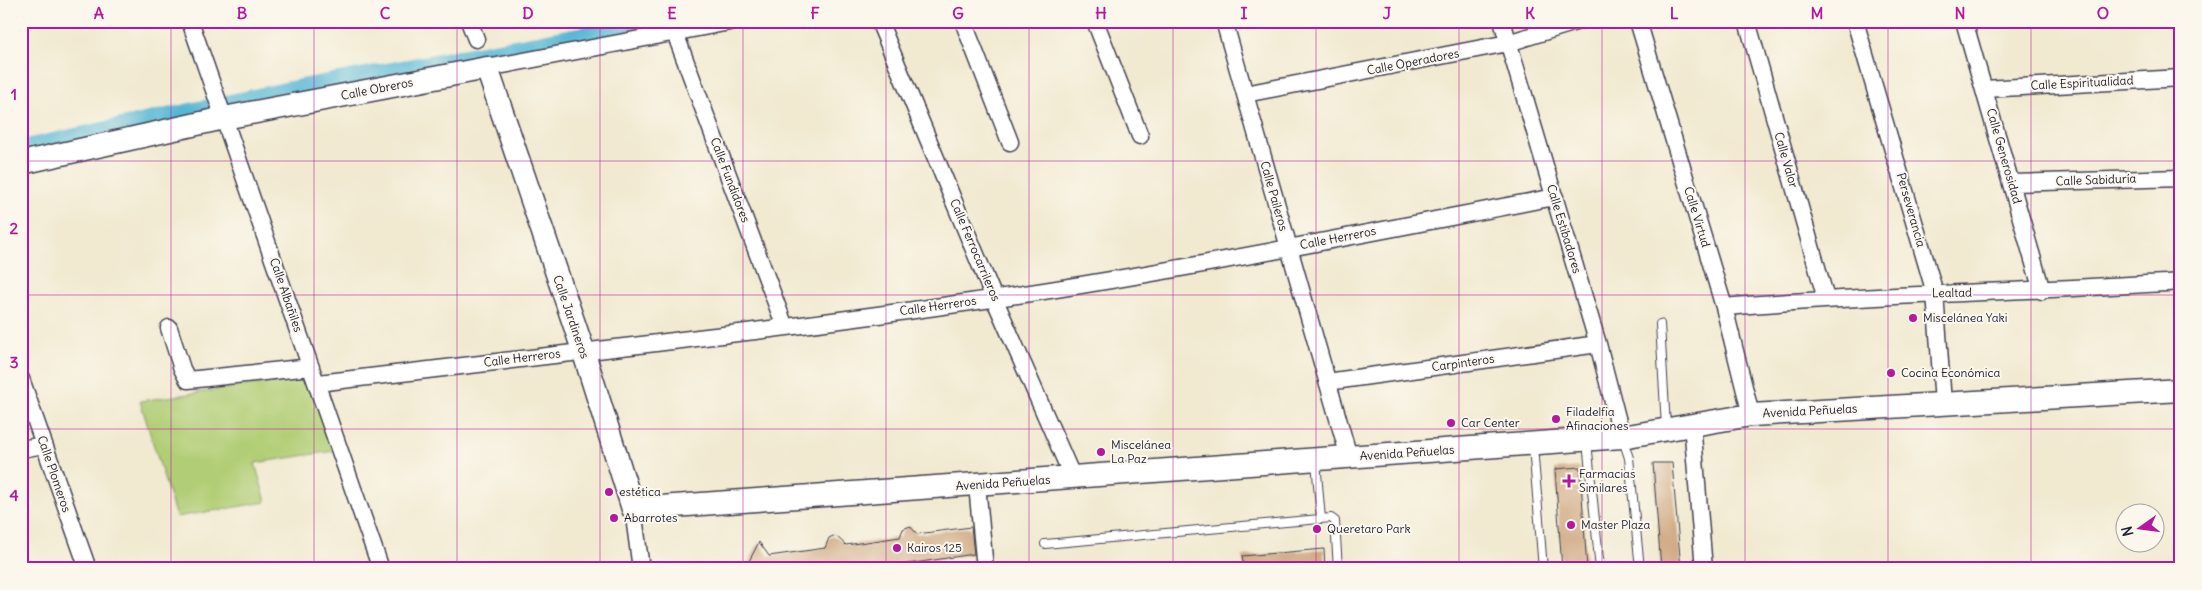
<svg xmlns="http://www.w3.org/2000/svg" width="2202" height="590" font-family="Delius,sans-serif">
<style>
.green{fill:#b1cd74;stroke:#6a7858}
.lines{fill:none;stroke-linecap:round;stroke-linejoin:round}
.canal{stroke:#56b7d5;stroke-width:18}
.building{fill:#cda67f}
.lane-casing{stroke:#414051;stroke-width:10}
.street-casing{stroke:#414051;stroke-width:19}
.secondary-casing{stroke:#414051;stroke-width:25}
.lane{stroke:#fff;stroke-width:8}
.street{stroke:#fff;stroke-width:16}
.secondary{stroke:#fff;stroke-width:22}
.grid{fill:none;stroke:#b5179e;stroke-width:1;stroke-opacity:0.55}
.poi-dot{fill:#b5179e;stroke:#fbf7ec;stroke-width:2}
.labels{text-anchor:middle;stroke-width:4;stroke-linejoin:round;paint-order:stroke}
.street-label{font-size:12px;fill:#22223b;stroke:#fbf7ec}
.poi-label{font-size:12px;fill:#22223b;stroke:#fbf7ec;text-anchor:start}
.neatline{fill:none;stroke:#b5179e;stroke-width:2}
.grid-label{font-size:16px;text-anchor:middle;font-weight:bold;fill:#b5179e}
</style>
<rect width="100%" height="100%" fill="#fbf7ec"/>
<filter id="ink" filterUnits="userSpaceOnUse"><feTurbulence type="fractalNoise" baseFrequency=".02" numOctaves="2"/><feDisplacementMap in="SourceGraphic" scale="10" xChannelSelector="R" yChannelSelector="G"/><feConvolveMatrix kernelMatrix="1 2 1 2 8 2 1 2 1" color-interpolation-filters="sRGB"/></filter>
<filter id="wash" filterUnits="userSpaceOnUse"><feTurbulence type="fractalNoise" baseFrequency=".0096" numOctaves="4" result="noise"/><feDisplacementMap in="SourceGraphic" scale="20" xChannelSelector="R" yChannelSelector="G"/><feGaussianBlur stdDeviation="1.12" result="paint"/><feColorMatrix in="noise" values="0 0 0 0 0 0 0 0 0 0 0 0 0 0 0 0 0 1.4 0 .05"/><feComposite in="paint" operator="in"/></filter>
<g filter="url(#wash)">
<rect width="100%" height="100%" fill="#f1e9d0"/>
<path class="green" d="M314 376 340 450 255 463 266 502 176 517 140 401Z"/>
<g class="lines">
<path class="canal" d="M21 149 290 90 659 21"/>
</g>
<g id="blocks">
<path class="building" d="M1653 463H1672L1681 569H1661Z
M1580 467 1587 569H1562L1555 469Z
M910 526 917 534 971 527 974 554 874 569H745L759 542 769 556 825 548 829 538 833 536 837 537 846 545 900 537 903 529Z
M1324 549 1325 569H1244L1242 556Z"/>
</g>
</g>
<g filter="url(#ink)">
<use href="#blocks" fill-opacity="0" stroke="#414051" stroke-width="1"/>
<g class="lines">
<defs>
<path id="lane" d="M1660 324 1666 427
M1623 440 1629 458 1640 569
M1587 442 1600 569
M1533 446 1543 569
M1316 462 1321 519
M1045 544 1331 518 1335 521 1338 569"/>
<path id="street" d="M190 21 381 569
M469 21 476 39
M879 21 994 298 1073 478
M963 21 1010 142
M1095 21 1140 136
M1224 21 1349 457
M1502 21 1598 344 1622 437
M1638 21 1724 307 1751 415
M1747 21 1826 299
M1855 21 1935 293 1943 403
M1964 21 2042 291
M675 33 785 327
M487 68 735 21
M1984 89 2181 78
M1245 94 1508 43 1579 21
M2012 183 2181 178
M1724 307C1876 294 2028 292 2181 282
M169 328 182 369 188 380 311 367
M21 379 88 569
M1327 382 1598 344
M318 383C542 356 768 332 991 299 1180 271 1367 233 1555 197
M1692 423 1704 569
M21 449 44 445
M977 485 985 569
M633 509 641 569"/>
<path id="secondary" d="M21 163 224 118 487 68 583 350 633 509 1622 437 1751 415 2181 390"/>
</defs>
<use href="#lane" class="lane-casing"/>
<use href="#street" class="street-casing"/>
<use href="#secondary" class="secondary-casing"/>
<use href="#lane" class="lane"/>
<use href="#street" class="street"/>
<use href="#secondary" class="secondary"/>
</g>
</g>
<path class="grid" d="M171 21V569M314 21V569M457 21V569M600 21V569M743 21V569M886 21V569M1029 21V569M1173 21V569M1316 21V569M1459 21V569M1602 21V569M1745 21V569M1888 21V569M2031 21V569M21 161H2181M21 295H2181M21 429H2181"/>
<g class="poi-dot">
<circle cx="1913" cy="318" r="5"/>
<circle cx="1891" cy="373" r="5"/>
<circle cx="1556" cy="419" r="5"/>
<circle cx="1451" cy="423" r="5"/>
<circle cx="1101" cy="452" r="5"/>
<path d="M1566.5 473.5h5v5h5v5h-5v5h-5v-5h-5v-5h5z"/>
<circle cx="609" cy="492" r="5"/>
<circle cx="614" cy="518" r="5"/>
<circle cx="1571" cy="525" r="5"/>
<circle cx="1317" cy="529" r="5"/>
<circle cx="897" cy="548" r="5"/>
</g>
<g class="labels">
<g class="street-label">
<text transform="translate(1413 62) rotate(-11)" y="4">Calle Operadores</text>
<text transform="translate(2082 83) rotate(-3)" y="4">Calle Espiritualidad</text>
<text transform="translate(377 89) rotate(-11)" y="4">Calle Obreros</text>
<text transform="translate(2004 156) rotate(74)" y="4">Calle Generosidad</text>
<text transform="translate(1786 160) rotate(74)" y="4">Calle Valor</text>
<text transform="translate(730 180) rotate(69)" y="4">Calle Fundidores</text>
<text transform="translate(2096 180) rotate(-2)" y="4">Calle Sabiduría</text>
<text transform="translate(1274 196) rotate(74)" y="4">Calle Paileros</text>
<text transform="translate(1911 210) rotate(74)" y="4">Perseverancia</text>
<text transform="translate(1697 217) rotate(73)" y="4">Calle Virtud</text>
<text transform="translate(1564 229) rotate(73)" y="4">Calle Estibadores</text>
<text transform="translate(1338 238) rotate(-11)" y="4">Calle Herreros</text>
<text transform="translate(975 250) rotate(67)" y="4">Calle Ferrocarrileros</text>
<text transform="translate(1952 293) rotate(-1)" y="4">Lealtad</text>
<text transform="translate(286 295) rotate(71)" y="4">Calle Albañiles</text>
<text transform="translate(938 306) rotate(-8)" y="4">Calle Herreros</text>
<text transform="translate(571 317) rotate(71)" y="4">Calle Jardineros</text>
<text transform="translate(522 358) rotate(-7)" y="4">Calle Herreros</text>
<text transform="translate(1463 363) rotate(-8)" y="4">Carpinteros</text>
<text transform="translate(1810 411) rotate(-3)" y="4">Avenida Peñuelas</text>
<text transform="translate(1407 453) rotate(-4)" y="4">Avenida Peñuelas</text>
<text transform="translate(54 474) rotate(71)" y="4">Calle Plomeros</text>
<text transform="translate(1003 483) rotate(-4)" y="4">Avenida Peñuelas</text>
</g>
<g class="poi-label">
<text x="1923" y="322">Miscelánea Yaki</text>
<text x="1901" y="377">Cocina Económica</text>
<text x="1566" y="416">Filadelfia<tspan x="1566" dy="14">Afinaciones</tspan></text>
<text x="1461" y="427">Car Center</text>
<text x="1111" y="449">Miscelánea<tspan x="1111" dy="14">La Paz</tspan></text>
<text x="1579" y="478">Farmacias<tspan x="1579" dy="14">Similares</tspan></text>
<text x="619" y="496">estética</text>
<text x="624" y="522">Abarrotes</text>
<text x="1581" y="529">Master Plaza</text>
<text x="1327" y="533">Queretaro Park</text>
<text x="907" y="552">Kairos 125</text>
</g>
</g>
<rect width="2202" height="590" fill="none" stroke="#fbf7ec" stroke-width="55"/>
<g transform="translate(2140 528) rotate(256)"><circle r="24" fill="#fbf7ec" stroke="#a4a2a5"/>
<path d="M0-4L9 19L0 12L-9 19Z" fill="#b5179e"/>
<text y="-8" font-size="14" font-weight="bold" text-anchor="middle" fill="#22223b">N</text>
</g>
<rect x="28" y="28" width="2146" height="534" class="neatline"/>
<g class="grid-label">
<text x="99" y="19">A</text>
<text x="242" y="19">B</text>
<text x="385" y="19">C</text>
<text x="528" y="19">D</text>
<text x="672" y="19">E</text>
<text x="815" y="19">F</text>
<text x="958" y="19">G</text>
<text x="1101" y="19">H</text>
<text x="1244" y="19">I</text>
<text x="1387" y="19">J</text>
<text x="1530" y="19">K</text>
<text x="1674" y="19">L</text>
<text x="1817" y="19">M</text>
<text x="1960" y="19">N</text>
<text x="2103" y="19">O</text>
<text x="14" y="100">1</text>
<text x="14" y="234">2</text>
<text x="14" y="368">3</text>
<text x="14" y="501">4</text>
</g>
</svg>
